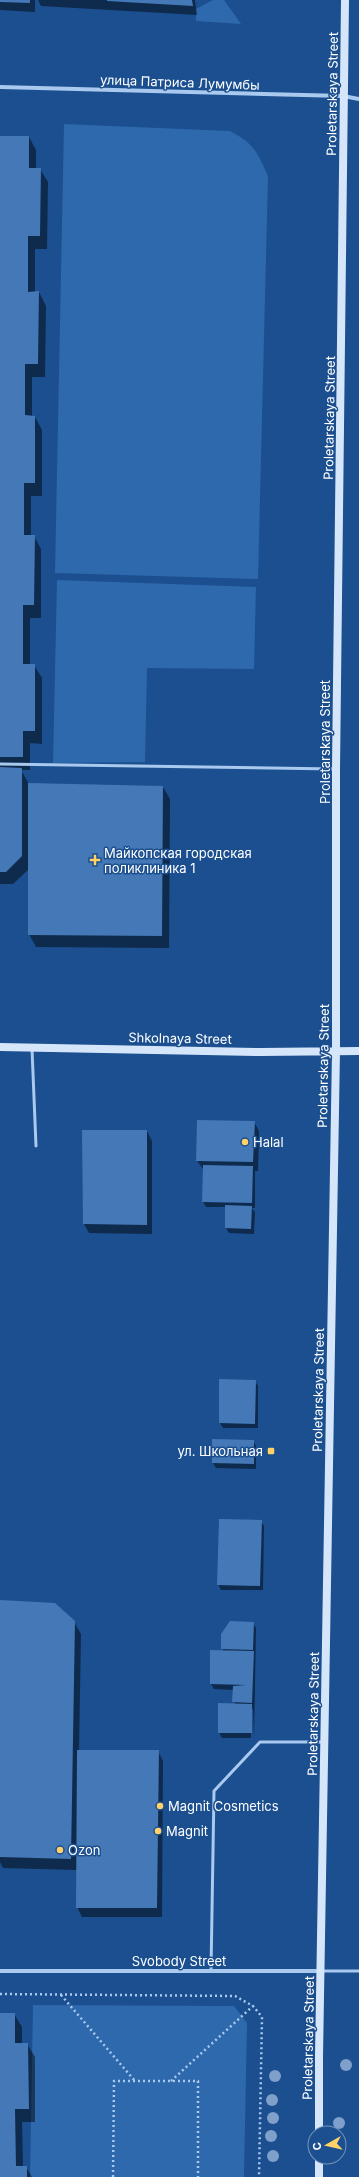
<svg xmlns="http://www.w3.org/2000/svg" width="359" height="2177" font-family="Inter,sans-serif">
<style>
.green{fill:#2e69ad}
.shadow{fill:#0007}
.building{fill:#4478b7}
.lines{fill:none;stroke-linecap:round;stroke-linejoin:round}
.path{stroke:#a9c9ee;stroke-width:2.5;stroke-dasharray:2 3;stroke-linecap:butt}
.lane{stroke:#a9c9ee;stroke-width:3}
.street{stroke:#a9c9ee;stroke-width:4}
.secondary{stroke:#d6e6fa;stroke-width:8}
.tree{fill:#7ea0ca}
.poi-dot{fill:#ffd166;stroke:#1b4f8f;stroke-width:1.5}
.labels{text-anchor:middle;stroke-width:3;stroke-linejoin:round;paint-order:stroke}
.street-label{font-size:13px;fill:#fff;stroke:#1b4f8f}
.poi-label{font-size:13px;fill:#fff;stroke:#1b4f8f;text-anchor:start}
</style>
<rect width="100%" height="100%" fill="#1b4f8f"/>
<path class="green" d="M213 0H224L241 24 196 21V9Z
M64 124 230 131C254 144 257 151 268 176L258 579 55 573Z
M57 580 256 587 254 669 147 668 145 762 53 763Z
M33 2005 234 2006 247 2023 244 2177H30Z"/>
<path class="shadow" d="M0 0H35V12L0 10Z
M38 0H195L197 15 41 6Z
M0 137H29L36 150V169H40L48 182 47 249H35V293L39 292 46 306 45 377H32V417H35L42 430V496H31V536H34L41 549V618H30V665H34L42 678V744L30 743V770H21L29 784 163 787 170 799 169 948 36 947 29 934V869L13 884H0Z
M254 1122 259 1131 258 1171H255V1208H252L255 1212 254 1234 229 1233 226 1228V1207H206L203 1202 204 1170 197 1161Z
M147 1131 152 1141V1234L89 1233 84 1224Z
M255 1381 258 1386V1428H223L220 1423Z
M213 1440 253 1441 256 1446V1469L216 1468 213 1463Z
M261 1521 264 1526 263 1590H221L218 1584Z
M0 1601 74 1622 81 1634 79 1751H158L163 1761 162 1917H82L77 1907V1870L3 1868 0 1862Z
M253 1623 256 1628 254 1738 253 1709H251V1738H222L219 1732 235 1704 234 1690 214 1689 211 1684V1651H223L222 1635Z
M0 2014H14L22 2027V2044H27L35 2057V2122H22L23 2167H26L32 2177H0Z"/>
<path class="building" d="M0 0H30V3L0 2Z
M107 0H192L193 6 107 1Z
M0 136H29V168H41L40 236H28V292L39 291 38 364H25V415L35 416V483H24V535H35L34 605H23V664H35V731H23V757H0Z
M0 767 22 768V856L6 872H0Z
M28 783 163 786 162 936 28 935Z
M197 1120 255 1121 253 1162 196 1161Z
M82 1130H147V1225L83 1224Z
M203 1165 253 1166 252 1203 202 1202Z
M225 1205 252 1206 251 1229 225 1228Z
M219 1379 256 1380 255 1424 219 1423Z
M212 1439 254 1440V1464L212 1463Z
M219 1519 262 1520 260 1586 217 1585Z
M0 1600 55 1603 75 1621 71 1859 0 1857Z
M230 1621 254 1622 253 1650 221 1649V1634Z
M210 1650 254 1651 252 1703 232 1702 233 1686 246 1685 210 1684Z
M218 1703 252 1704V1733H218Z
M77 1750H159L157 1908H76Z
M0 2013H15V2043H28L29 2109H15L16 2166H27V2177H0Z"/>
<g class="lines">
<path class="path" d="M0 1994 235 1996 253 2006 262 2017 259 2177
M61 1995 135 2081
M171 2081 253 2006
M113 2177 114 2081H198V2177"/>
<path class="lane" d="M0 764 335 769
M32 1049 36 1146
M211 1971 214 1791 260 1742H323
M321 1971H359"/>
<path class="street" d="M0 87 343 96 359 99
M0 1971H321"/>
<path class="secondary" d="M0 1047 260 1052 359 1051
M319 2133V2056L336 1051V769L345 0
M319 2157V2177"/>
</g>
<g class="tree">
<circle cx="346" cy="2065" r="6"/>
<circle cx="275" cy="2076" r="6"/>
<circle cx="272" cy="2100" r="6"/>
<circle cx="273" cy="2118" r="6"/>
<circle cx="339" cy="2123" r="6"/>
<circle cx="271" cy="2136" r="6"/>
<circle cx="273" cy="2156" r="6"/>
</g>
<g class="poi-dot">
<path d="M93 854h4v4h4v4h-4v4h-4v-4h-4v-4h4z"/>
<circle cx="245" cy="1142" r="4"/>
<rect x="267" y="1447" width="8" height="8" rx="2"/>
<circle cx="160" cy="1806" r="4"/>
<circle cx="158" cy="1831" r="4"/>
<circle cx="60" cy="1850" r="4"/>
</g>
<g class="labels">
<g class="street-label">
<text transform="translate(180 82) rotate(2)" y="5">улица Патриса Лумумбы</text>
<text transform="translate(332 94) rotate(-89)" y="5">Proletarskaya Street</text>
<text transform="translate(329 418) rotate(-89)" y="5">Proletarskaya Street</text>
<text transform="translate(325 742) rotate(-90)" y="5">Proletarskaya Street</text>
<text transform="translate(180 1038) rotate(1)" y="5">Shkolnaya Street</text>
<text transform="translate(323 1066) rotate(-89)" y="5">Proletarskaya Street</text>
<text transform="translate(318 1390) rotate(-89)" y="5">Proletarskaya Street</text>
<text transform="translate(313 1714) rotate(-89)" y="5">Proletarskaya Street</text>
<text x="179" y="1966">Svobody Street</text>
<text transform="translate(308 2038) rotate(-89)" y="5">Proletarskaya Street</text>
</g>
<g class="poi-label">
<text x="104" y="858">Майкопская городская<tspan x="104" dy="15">поликлиника 1</tspan></text>
<text x="253" y="1147">Halal</text>
<text x="263" y="1456" text-anchor="end">ул. Школьная</text>
<text x="168" y="1811">Magnit Cosmetics</text>
<text x="166" y="1836">Magnit</text>
<text x="68" y="1855">Ozon</text>
</g>
</g>
<g transform="translate(327 2145) rotate(262)"><circle r="19" fill="#1b4f8f" stroke="#7695bc"/>
<path d="M0-3L7 15L0 10L-7 15Z" fill="#ffd166"/>
<text y="-6" font-size="11" font-weight="bold" text-anchor="middle" fill="#ffffff">С</text>
</g>
</svg>
